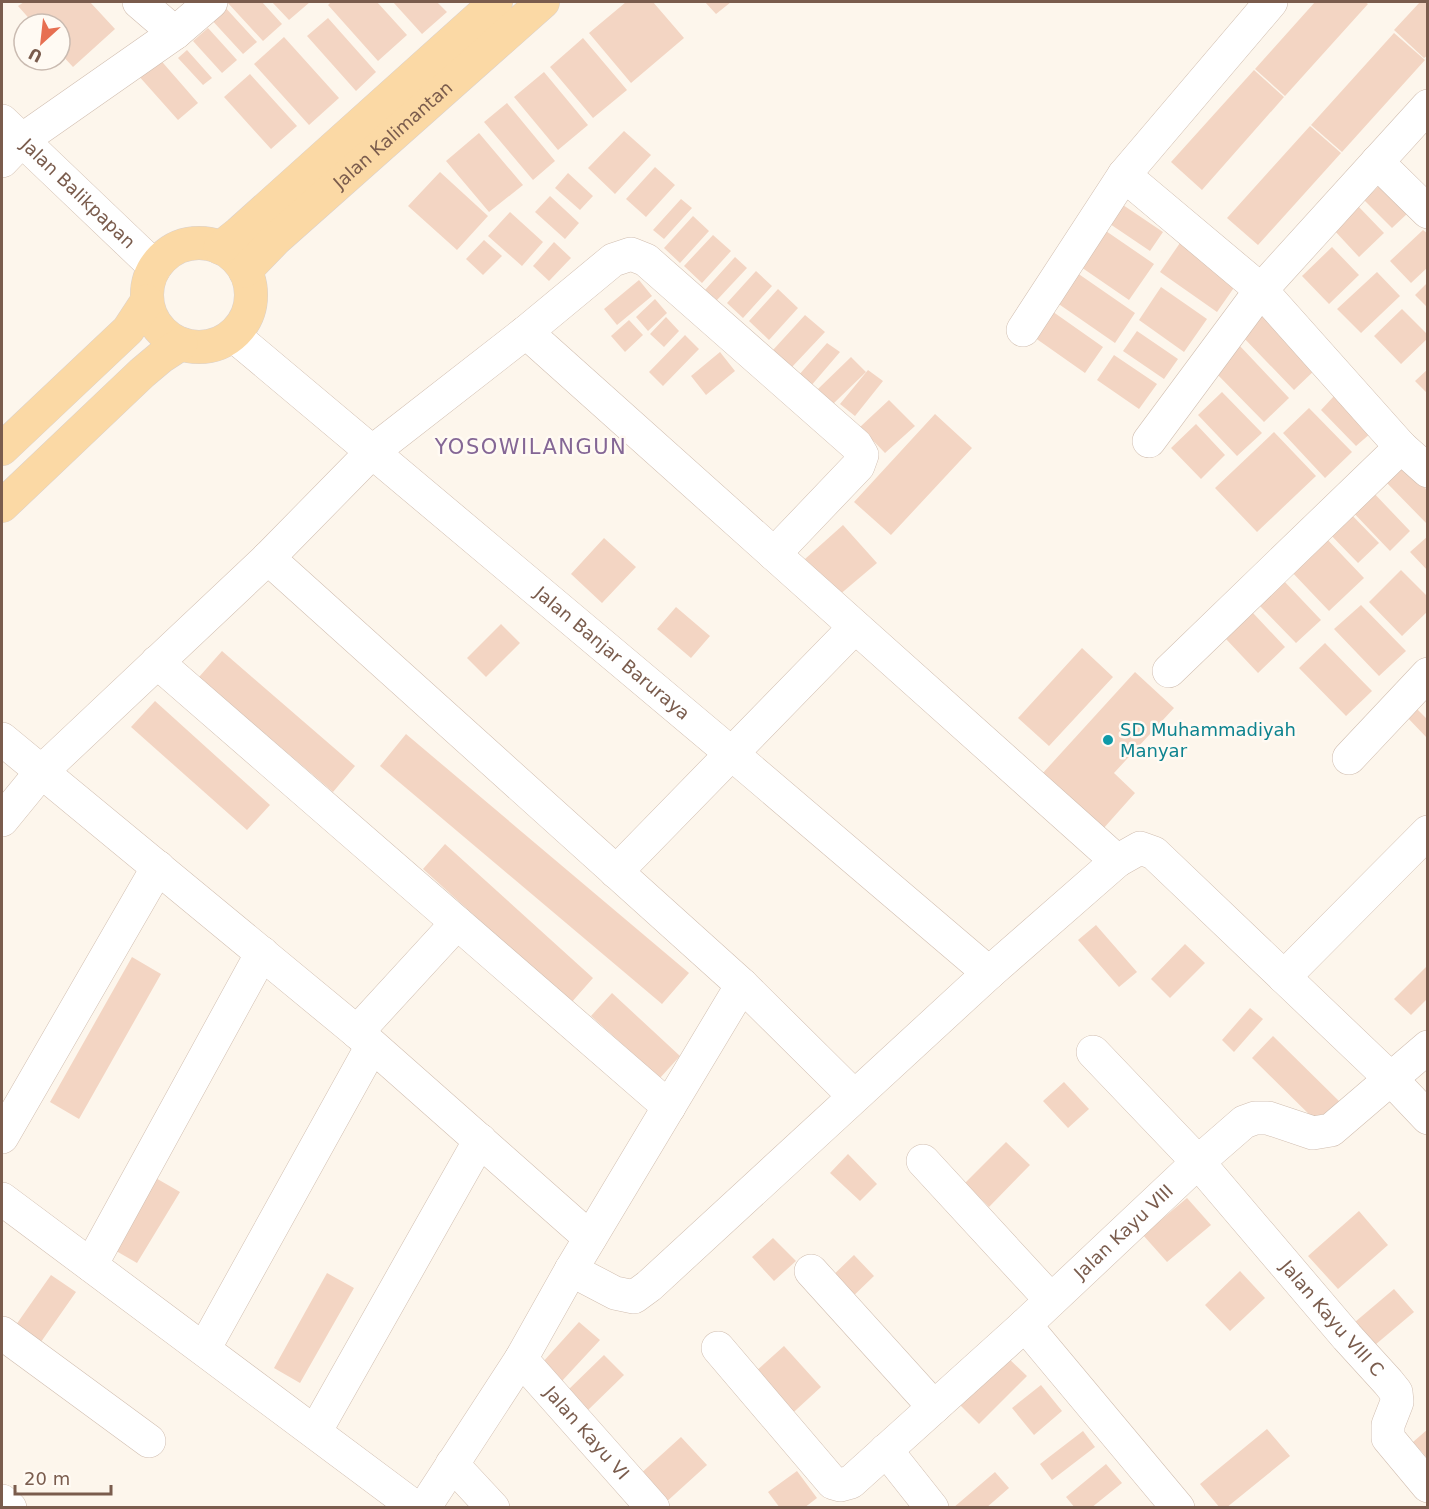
<svg xmlns="http://www.w3.org/2000/svg" width="1429" height="1509" font-family="'DejaVu Sans',sans-serif">
<style>
.building{fill:#f3d5c3}
.lines{fill:none;stroke-linecap:round;stroke-linejoin:round}
.minor-casing{stroke:#d1beb0;stroke-width:34}
.major-casing{stroke:#dad1cd;stroke-width:34}
.minor{stroke:#fff;stroke-width:33}
.major{stroke:#fbd9a5;stroke-width:33}
.culture-dot{fill:#0f9aa8;stroke:#fffaf3;stroke-width:2}
.labels{text-anchor:middle;stroke-width:5;stroke-linejoin:round;paint-order:stroke}
.street-label{font-size:18px;fill:#7a5c4d;stroke:#fffaf3}
.culture-label{font-size:18px;fill:#0d838f;stroke:#fffaf3;text-anchor:start}
.quarter-label{font-size:21px;letter-spacing:1.5px;fill:#846695;stroke:#fffaf3}
</style>
<rect width="100%" height="100%" fill="#fdf6ec"/>
<path class="building" d="M24 2H90L115 29 73 67 60 53V24H34L18 6Z
M227 2H262L282 24 263 41Z
M272 2H310L289 20Z
M331 2H377L407 35 378 61 328 5Z
M393 2H437L447 12 422 34Z
M626 2H653L684 38 631 83 589 33Z
M705 2H731L716 14Z
M1315 2H1365L1368 4 1285 96 1255 69Z
M1420 2H1428V55L1424 58 1394 30Z
M223 5 257 42 243 54 209 17Z
M328 18 376 72 356 91 307 36Z
M208 28 237 60 222 73 193 41Z
M1394 33 1425 60 1342 152 1311 125Z
M284 37 339 98 309 125 254 64Z
M583 38 627 90 593 118 550 67Z
M187 50 212 78 203 85 178 58Z
M157 56 198 103 178 120 137 74Z
M1254 70 1284 97 1202 190 1171 162Z
M544 72 588 125 558 150 514 97Z
M250 74 297 126 271 149 224 97Z
M507 103 555 161 533 180 484 122Z
M1310 126 1341 153 1258 245 1227 218Z
M624 131 651 155 615 194 588 168Z
M479 133 523 185 489 212 446 161Z
M655 167 675 185 646 217 626 199Z
M440 172 488 216 457 250 408 206Z
M568 173 593 196 580 210 555 188Z
M1381 184 1409 212 1392 228 1364 200Z
M550 196 579 223 565 239 535 212Z
M681 199 692 208 664 239 653 230Z
M1123 205 1163 232 1150 251 1110 224Z
M1357 205 1384 233 1359 257 1333 229Z
M510 212 543 242 522 266 488 236Z
M693 216 709 231 680 263 664 248Z
M1103 229 1154 264 1129 300 1078 265Z
M1423 230 1428 234V267L1411 283 1390 261Z
M713 235 731 251 702 283 684 266Z
M484 240 502 256 483 275 466 259Z
M1182 240 1240 279 1217 312 1160 272Z
M554 242 571 258 549 281 533 266Z
M1332 247 1359 275 1329 304 1302 276Z
M735 257 747 268 717 300 705 290Z
M1070 268 1135 313 1115 343 1050 298Z
M756 271 772 286 743 318 727 303Z
M1377 272 1400 296 1361 333 1337 309Z
M639 280 652 296 617 325 604 309Z
M1428 282V308L1415 295Z
M1161 287 1207 319 1184 352 1139 320Z
M778 289 798 308 769 340 749 321Z
M655 299 667 313 648 331 636 317Z
M1049 309 1103 347 1085 373 1031 335Z
M1402 309 1428 335V338L1401 364 1374 336Z
M1265 313 1317 368 1294 390 1241 335Z
M805 315 825 332 792 367 773 350Z
M666 317 679 331 664 347 650 334Z
M629 320 643 335 625 352 611 336Z
M1137 331 1178 359 1164 379 1123 351Z
M685 335 699 349 663 386 649 372Z
M827 343 840 352 810 387 798 376Z
M1239 345 1289 398 1264 422 1213 370Z
M720 352 735 371 706 395 691 376Z
M1114 355 1157 384 1139 409 1097 380Z
M851 357 866 372 833 404 818 389Z
M1428 369V394L1415 381Z
M868 370 883 381 855 416 840 404Z
M1222 392 1262 433 1237 456 1198 415Z
M1335 395 1371 433 1356 446 1321 410Z
M889 400 915 426 885 453 860 427Z
M1309 408 1352 452 1325 478 1283 433Z
M935 414 972 448 891 535 854 502Z
M1196 424 1225 455 1201 479 1171 448Z
M1274 432 1316 476 1257 532 1215 488Z
M1402 465 1428 491V525L1385 481Z
M1369 488 1410 531 1390 551 1349 508Z
M1344 507 1379 543 1358 563 1323 527Z
M843 525 877 563 838 596 805 559Z
M1324 536 1364 578 1329 611 1289 569Z
M1428 536V571L1410 552Z
M604 538 636 567 602 603 571 574Z
M1401 570 1428 597V611L1402 636 1369 602Z
M1283 580 1321 620 1296 643 1258 604Z
M1361 605 1406 651 1379 676 1334 629Z
M676 607 710 636 691 658 657 629Z
M1253 613 1285 647 1258 673 1226 639Z
M501 624 520 643 486 677 467 658Z
M1325 643 1372 691 1346 716 1299 668Z
M1082 648 1113 677 1049 746 1018 718Z
M222 651 355 766 333 792 199 677Z
M1135 672 1174 708 1114 773 1135 793 1103 829 1042 774Z
M155 701 270 805 247 830 131 727Z
M1414 706 1428 720V739L1405 715Z
M406 734 689 973 662 1004 380 766Z
M445 844 593 978 571 1003 423 869Z
M1096 925 1137 972 1119 987 1078 940Z
M1185 944 1205 963 1170 998 1151 979Z
M132 957 161 974 79 1119 50 1102Z
M1428 965V998L1411 1015 1394 999Z
M612 993 680 1056 660 1078 591 1016Z
M1250 1008 1263 1019 1234 1052 1222 1040Z
M1273 1036 1343 1105 1322 1127 1252 1058Z
M1064 1082 1089 1109 1068 1128 1043 1101Z
M1006 1142 1030 1165 989 1207 965 1183Z
M848 1154 877 1184 860 1201 830 1173Z
M154 1177 180 1192 137 1263 111 1248Z
M1187 1198 1211 1225 1167 1262 1143 1235Z
M1359 1211 1388 1245 1338 1289 1308 1256Z
M773 1238 796 1261 774 1281 752 1257Z
M854 1255 874 1276 846 1303 826 1282Z
M1240 1271 1265 1298 1230 1331 1205 1305Z
M327 1273 354 1288 300 1383 274 1368Z
M51 1275 76 1292 36 1349 11 1332Z
M1394 1289 1414 1312 1375 1345 1355 1322Z
M579 1322 600 1340 562 1381 542 1363Z
M784 1346 821 1387 784 1421 746 1380Z
M1004 1354 1027 1376 979 1424 957 1402Z
M604 1355 624 1375 586 1412 567 1391Z
M1041 1385 1062 1411 1034 1435 1012 1408Z
M1267 1429 1290 1456 1226 1508H1220L1200 1484Z
M1428 1429V1459L1413 1442Z
M1083 1431 1095 1447 1052 1480 1040 1464Z
M681 1437 707 1465 664 1504 638 1476Z
M1106 1464 1122 1483 1091 1508H1075L1066 1497Z
M797 1471 817 1498 804 1508H780L768 1492Z
M995 1472 1009 1488 986 1508H953Z"/>
<g class="lines">
<defs>
<g id="minor">
<path d="M139 2 175 33"/>
<path id="s1" d="M2 121 155 267"/>
<path d="M2 161 22 140 175 33 211 2"/>
<path d="M1377 162 1428 212"/>
<path d="M1124 175 1261 290 1401 447 1428 471"/>
<path d="M1023 330 1124 175 1271 2"/>
<path d="M526 332 1117 861"/>
<path id="s2" d="M233 335 732 754 989 973"/>
<path d="M1149 441 1261 290 1428 106"/>
<path d="M268 558 742 985 854 1096"/>
<path d="M157 662 669 1107"/>
<path d="M1169 671 1401 447"/>
<path d="M2 739 357 1032 590 1238"/>
<path d="M1349 758 1428 674"/>
<path d="M2 820 42 771 268 558 372 452 526 332 613 260 631 254 646 260 856 445 862 455 858 466 774 554"/>
<path d="M616 872 855 627"/>
<path d="M1284 977 1428 832"/>
<path d="M357 1032 457 923"/>
<path id="s3" d="M1093 1052 1198 1162 1347 1337 1388 1382 1396 1392 1397 1402 1388 1425V1438L1428 1486"/>
<path d="M2 1137 158 867"/>
<path d="M923 1161 1051 1300"/>
<path d="M2 1199 416 1508"/>
<path d="M91 1265 262 953"/>
<path d="M571 1270 615 1293 634 1297 649 1286 989 973 1117 861 1140 848 1154 853 1391 1079 1428 1118"/>
<path d="M811 1271 934 1407"/>
<path d="M1025 1325 1178 1508"/>
<path d="M2 1333 149 1441"/>
<path id="s4" d="M718 1348 833 1483 840 1485 851 1482 1025 1325 1198 1162 1244 1122 1255 1118H1268L1313 1133 1331 1130 1428 1047"/>
<path d="M204 1349 372 1046"/>
<path id="s5" d="M521 1359 653 1508"/>
<path d="M315 1432 480 1140"/>
<path d="M886 1450 932 1508"/>
<path d="M452 1464 493 1508"/>
<path d="M2 1501 10 1508"/>
<path d="M424 1508 521 1359 571 1270 742 985"/>
</g>
<g id="major">
<circle cx="199" cy="295" r="52"/>
<path d="M220 248 239 233 496 2"/>
<path id="s6" d="M245 271 276 239 543 2"/>
<path d="M2 449 128 330 147 301"/>
<path d="M2 506 142 373 161 357 181 344"/>
</g>
</defs>
<use href="#minor" class="minor-casing"/>
<use href="#major" class="major-casing"/>
<use href="#minor" class="minor"/>
<use href="#major" class="major"/>
</g>
<circle class="culture-dot" cx="1108" cy="740" r="6"/>
<g class="labels">
<g class="street-label">
<text dy="6" stroke="none"><textPath href="#s6" startOffset="201">Jalan Kalimantan</textPath></text>
<text dy="6" stroke="none"><textPath href="#s1" startOffset="105">Jalan Balikpapan</textPath></text>
<text dy="6" stroke="none"><textPath href="#s2" startOffset="495">Jalan Banjar Baruraya</textPath></text>
<text dy="6" stroke="none"><textPath href="#s4" startOffset="566">Jalan Kayu VIII</textPath></text>
<text dy="6" stroke="none"><textPath href="#s3" startOffset="358">Jalan Kayu VIII C</textPath></text>
<text dy="6" stroke="none"><textPath href="#s5" startOffset="99">Jalan Kayu VI</textPath></text>
</g>
<g class="culture-label">
<text x="1120" y="736">SD Muhammadiyah<tspan x="1120" dy="21">Manyar</tspan></text>
</g>
<g class="quarter-label">
<text x="531" y="454">YOSOWILANGUN</text>
</g>
</g>
<rect width="1429" height="1509" fill="none" stroke="#7a5c4d" stroke-width="6"/>
<g transform="translate(42 42) rotate(207)"><circle r="28" fill="#fffaf3" stroke="#cabbb1" stroke-width="1.5"/>
<path d="M0-4.5L10 22L0 15L-10 22Z" fill="#e76f51"/>
<text y="-9" font-size="16" font-weight="bold" text-anchor="middle" fill="#7a5c4d">U</text>
</g>
<path d="M15 1485v9h96v-9" fill="none" stroke="#7a5c4d" stroke-width="3"/>
<text x="24" y="1485" font-size="18" fill="#7a5c4d" stroke="#fffaf3" stroke-width="4.5" paint-order="stroke">20 m</text>
</svg>
